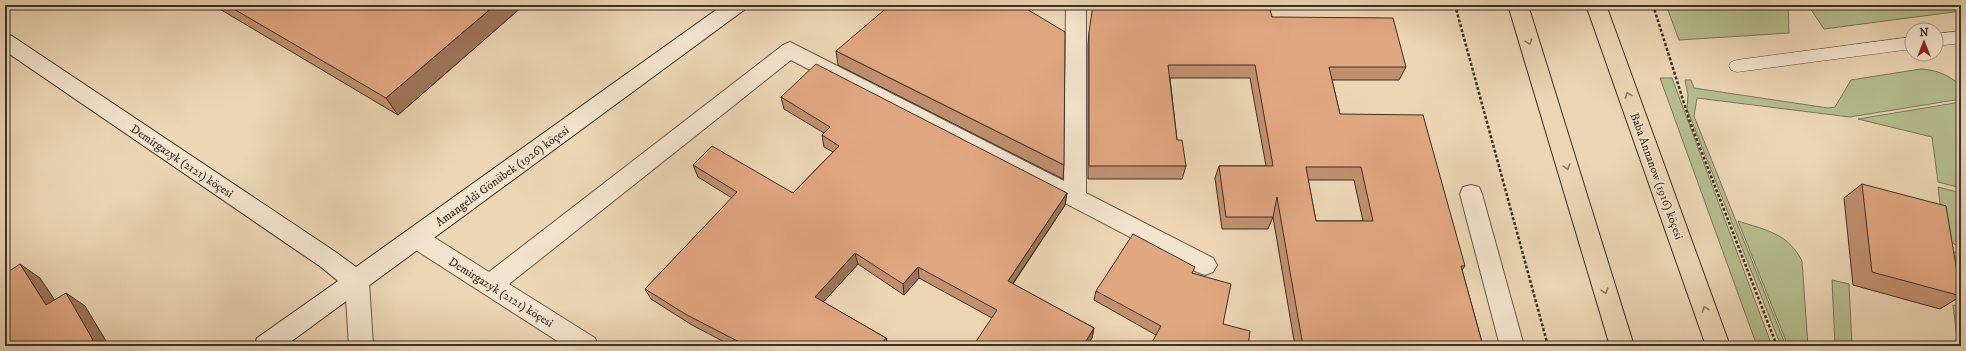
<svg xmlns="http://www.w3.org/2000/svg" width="1966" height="351" font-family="'IM FELL DW Pica',serif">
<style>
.green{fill:#b5be8f;stroke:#78785a}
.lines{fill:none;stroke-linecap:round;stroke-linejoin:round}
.lane-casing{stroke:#675a4a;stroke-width:1}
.street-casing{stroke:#675a4a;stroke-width:2}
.secondary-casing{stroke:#3b3126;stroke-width:2}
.primary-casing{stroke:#3b3126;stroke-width:2}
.path{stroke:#3b3126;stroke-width:2.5;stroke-dasharray:3 2;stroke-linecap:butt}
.lane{fill:#f3e4ce;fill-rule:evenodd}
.street{fill:#f3e4ce;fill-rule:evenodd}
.secondary{fill:#f3e4ce;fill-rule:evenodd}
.primary{fill:#ecd6b4;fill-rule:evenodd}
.wall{fill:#c2906f;stroke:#3b3126;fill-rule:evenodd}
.shaded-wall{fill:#9e755a;stroke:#3b3126}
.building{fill:#e1a781;stroke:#3b3126;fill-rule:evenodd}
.oneway{stroke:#8b7b66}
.labels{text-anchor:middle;stroke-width:3;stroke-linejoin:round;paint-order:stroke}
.street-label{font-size:12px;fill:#3b3126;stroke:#f3e4ce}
</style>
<rect width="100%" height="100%" fill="#ecd6b4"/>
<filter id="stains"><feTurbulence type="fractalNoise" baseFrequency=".005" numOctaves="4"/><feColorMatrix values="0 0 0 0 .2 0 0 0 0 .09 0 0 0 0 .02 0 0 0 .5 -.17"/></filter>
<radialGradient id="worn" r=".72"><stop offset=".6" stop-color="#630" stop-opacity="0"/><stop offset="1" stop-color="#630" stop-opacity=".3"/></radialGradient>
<path class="green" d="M1666 5H1788L1789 33 1679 40Z
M1808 5H1961V11L1824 29Z
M1921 69C1937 70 1949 75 1961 86V99L1850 117 1697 98 1694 116 1786 346H1781L1687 109 1688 95 1685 80H1691L1694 88 1828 108 1835 107 1851 80Z
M1660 78H1672L1772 346H1757Z
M1961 102V133H1957L1961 158V188L1938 182 1932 137 1858 119Z
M1938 187 1961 193V246L1954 244 1944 236Z
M1738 221C1765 230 1788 233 1802 261L1808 346H1788Z
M1955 252 1961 254 1960 301 1952 298 1947 254Z
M1832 280 1849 284 1852 346H1835Z
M1953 305 1961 307V346H1958Z"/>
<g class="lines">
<defs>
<path id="lane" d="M1961 31V43L1936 46V34Z
M1912 37V49L1737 72 1731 70 1729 66 1731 62 1737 60Z"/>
<path id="street" d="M1066 5H1086V193L1213 258 1217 265 1213 272 1205 275 1197 272 791 60 509 284 595 338 598 346H565L408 245 405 238 408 231 416 228 424 231 489 272 783 45 790 42 1064 181Z
M1471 185 1479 187 1482 194 1524 346H1500L1460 194 1463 187Z
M357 272 365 275 369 282 373 346H349L345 282 349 275Z"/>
<path id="secondary" d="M723 5H747L744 10 367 287 365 289 360 291 285 346H254L257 338 338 281 321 267 5 51V33L12 36 337 253 356 267Z"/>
<path id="primary" d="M1508 5H1528L1634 346H1610Z
M1586 5H1606L1730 346H1706Z"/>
</defs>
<use href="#lane" class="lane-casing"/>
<use href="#street" class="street-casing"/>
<use href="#secondary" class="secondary-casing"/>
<use href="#primary" class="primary-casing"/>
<path class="path" d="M1455 5 1548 346
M1653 5 1690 122 1777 346"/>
<use href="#lane" class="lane"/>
<use href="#street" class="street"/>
<use href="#secondary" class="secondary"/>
<use href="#primary" class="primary"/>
</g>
<path class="wall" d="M213 5H524L398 115Z
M1272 17 1406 67 1399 80H1332L1340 114 1465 266 1462 270 1483 346H1295L1273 217 1268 229H1222L1215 178 1219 166H1266L1250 78H1170L1177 140 1186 166 1182 179H1088V45L1089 32ZM1308 180H1354L1363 221H1316Z
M836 51 1064 165 1063 179 838 65Z
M781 97 1067 193 1065 205 1013 284 1094 328 1092 338 992 318 919 278 904 295 858 264 823 302 886 338 888 346H732L692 325 651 299 645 289 732 198 698 177 693 165 793 193 833 152 824 147 822 135 824 133 784 109Z
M1862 184 1961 296 1940 309 1853 285 1844 198Z
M1193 273 1223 324 1156 335 1094 300 1096 291Z"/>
<path class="shaded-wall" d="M495 5H524L398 115 386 98Z
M1067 193 1065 205 1007 292 1008 281Z
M855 253 858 264 818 308 815 297Z
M20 264 40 278 66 317 46 305Z
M918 267 919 278 904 295 903 284Z
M66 293 85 306 109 346H85Z
M1094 328 1092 338 1087 346H1083Z
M886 338 888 346H881V345Z"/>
<path class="building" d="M227 5H495L386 98Z
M890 5H1020L1065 32 1064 165 836 51Z
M1093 5H1265L1269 6 1272 17 1393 18 1406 67H1329L1340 114 1423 115 1465 266H1461L1483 346H1303L1277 197 1273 217H1226L1219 166H1273L1255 65H1168L1177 140H1182L1186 166H1089V32ZM1306 167H1361L1373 221H1316Z
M816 64 1067 193 1008 281 1094 328 1083 346H973L997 310 918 267 903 284 855 253 815 297 886 338 881 345 883 346H747L687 315 645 289 737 192 693 165 712 146 793 193 839 146 822 135 830 127 781 97Z
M1862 184 1946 206 1961 296 1872 272Z
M1133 234 1195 267 1192 273 1231 284 1223 324 1250 331 1248 346H1150L1161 326 1096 291Z
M20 264 46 305 66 293 93 340 85 346H5V274Z"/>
<defs><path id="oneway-chevron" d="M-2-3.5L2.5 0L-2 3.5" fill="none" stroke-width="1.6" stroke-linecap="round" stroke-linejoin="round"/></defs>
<g class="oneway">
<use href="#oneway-chevron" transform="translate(1529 42) rotate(73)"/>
<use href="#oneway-chevron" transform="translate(1628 95) rotate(-110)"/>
<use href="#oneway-chevron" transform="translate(1567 167) rotate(73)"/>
<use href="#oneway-chevron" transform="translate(1605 291) rotate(73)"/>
<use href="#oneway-chevron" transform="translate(1705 309) rotate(-110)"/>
</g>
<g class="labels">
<g class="street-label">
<text transform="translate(182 161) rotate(34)" y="4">Demirgazyk (2121) köçesi</text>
<text transform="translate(502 176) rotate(-36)" y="4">Amangeldi Gönübek (1926) köçesi</text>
<text transform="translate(1657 176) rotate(70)" y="4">Baba Annanow (1916) köçesi</text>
<text transform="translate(501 292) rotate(32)" y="4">Demirgazyk (2121) köçesi</text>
</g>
</g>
<rect width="1966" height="351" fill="none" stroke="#ecd6b4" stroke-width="20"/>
<rect x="6" y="6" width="1954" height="339" fill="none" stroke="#3b3126" stroke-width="2"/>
<rect x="10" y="10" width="1946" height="331" fill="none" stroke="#3b3126"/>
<g transform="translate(1924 42)"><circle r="19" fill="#f3e4ce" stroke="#a99c8b"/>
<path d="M0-3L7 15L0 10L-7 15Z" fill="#8f2418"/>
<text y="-6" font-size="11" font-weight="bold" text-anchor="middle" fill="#3b3126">N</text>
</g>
<rect width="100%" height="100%" filter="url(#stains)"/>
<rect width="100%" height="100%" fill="url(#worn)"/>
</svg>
